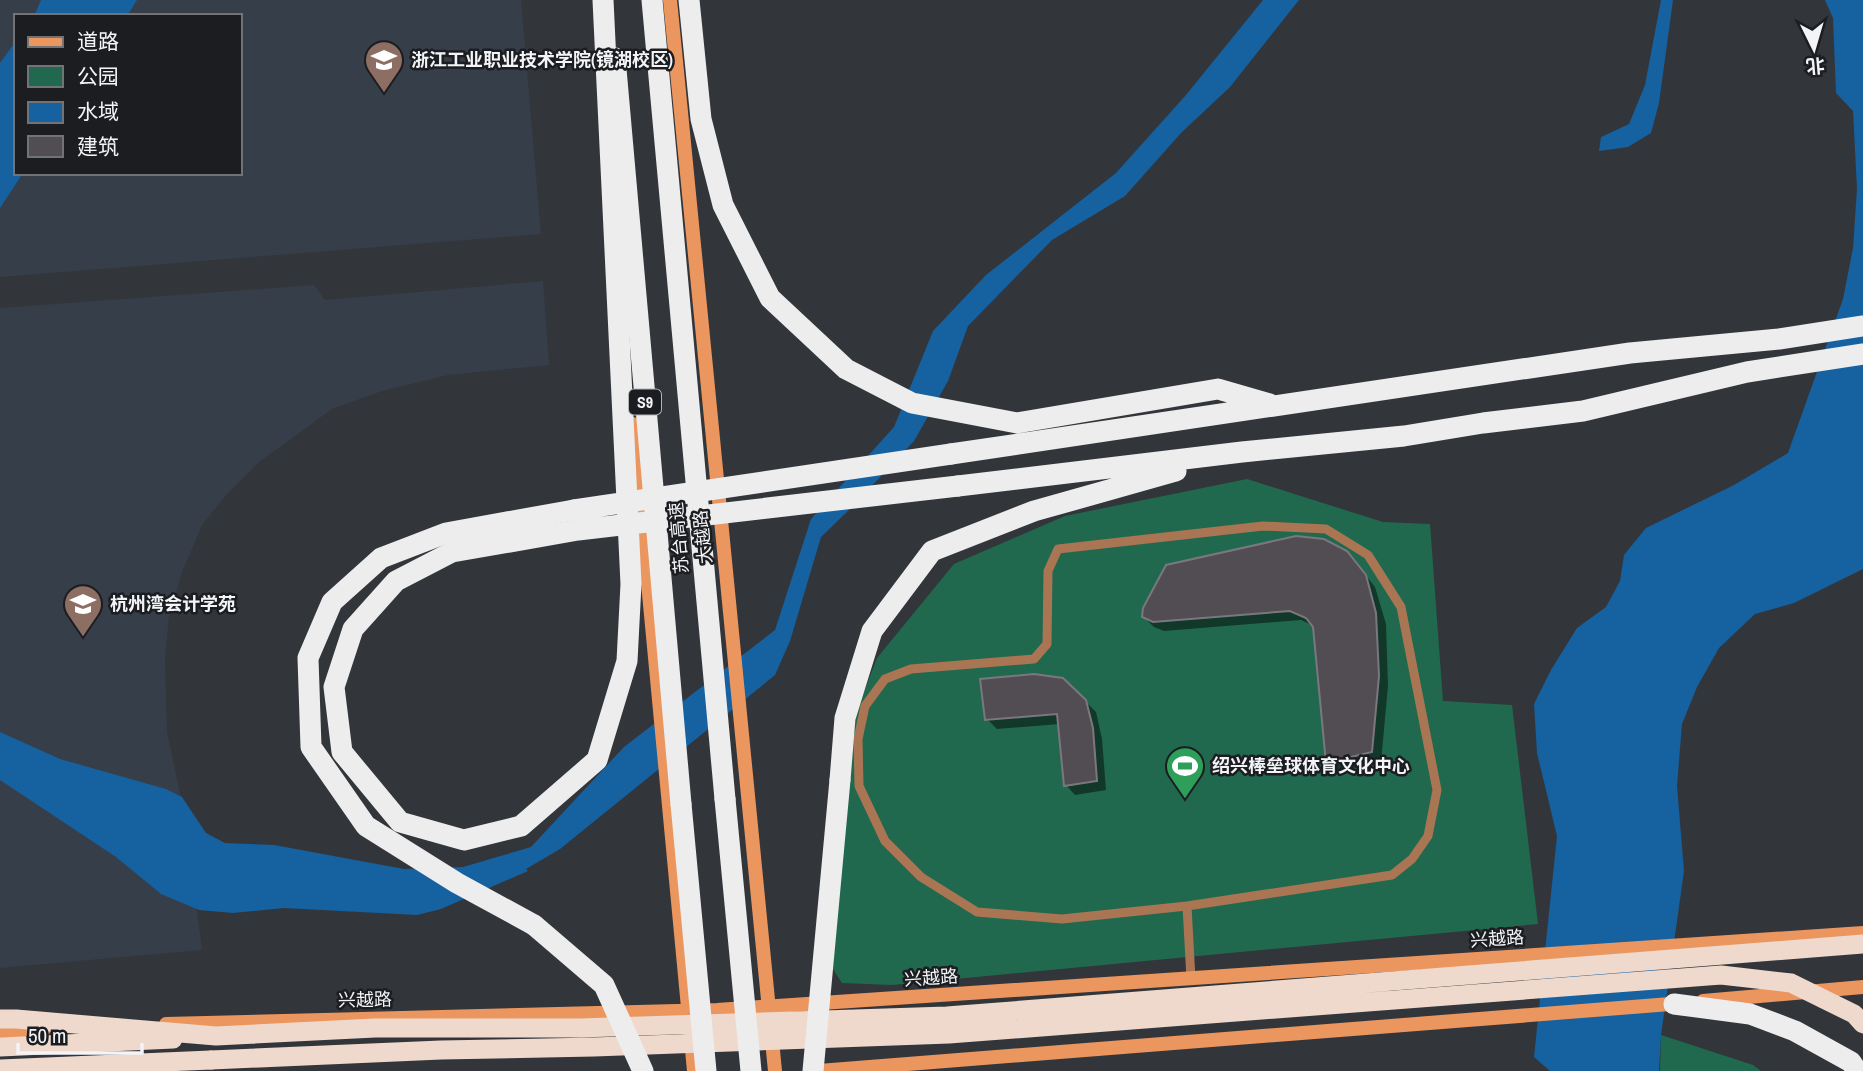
<svg xmlns="http://www.w3.org/2000/svg" width="1863" height="1071" font-family="'Archivo Narrow','Noto Sans SC',sans-serif">
<style>
.built{fill:#363e49;fill-rule:evenodd}
.green{fill:#20694e}
.water{fill:#1661a0}
.shadow{fill:#0007}
.building{fill:#514d53;stroke:#7b777e;stroke-width:2}
.lines{fill:none;stroke-linecap:round;stroke-linejoin:round}
.service{stroke:#aa7553;stroke-width:9}
.secondary{stroke:#eb965f;stroke-width:14}
.trunk{stroke:#efd9cc;stroke-width:19}
.motorway{stroke:#ededed;stroke-width:21}
.trunk-bridge{stroke:#efd9cc;stroke-width:19}
.motorway-bridge{stroke:#ededed;stroke-width:21}
.labels{text-anchor:middle;stroke-width:5;stroke-linejoin:round;paint-order:stroke}
.shield{fill:#1b1d20;stroke:#b2b4b7;stroke-width:2}
.shield-label{font-size:16px;font-weight:bold;fill:#f2f4f8}
.poi-label{font-size:18px;font-weight:bold;fill:#f2f4f8;stroke:#1b1d20;text-anchor:start}
.street-label{font-size:18px;fill:#f2f4f8;stroke:#1b1d20}
</style>
<rect width="100%" height="100%" fill="#32363b"/>
<path class="built" d="M0 0H521L541 234 0 277ZM16 16H240V173H16Z
M543 281 549 365 448 375 382 391 332 409 259 462 226 495 202 525 182 572 169 616 165 659 167 732 184 812 202 950 0 968V308L314 285 325 300Z"/>
<path class="green" d="M1247 479 1383 522 1430 524 1443 701 1512 705 1538 924 892 985 842 983 833 969 837 887 856 713 877 658 954 564 1065 516Z
M1661 1035 1753 1065 1761 1071H1660Z"/>
<path class="water" d="M41 0H137L127 16H34Z
M1263 0H1299L1230 87 1181 133 1125 196 1052 240 968 326 948 381 914 441 851 508 821 537 790 641 775 675 560 849 526 869 528 871 441 909 417 915 284 908 233 913 199 910 161 894 116 857 0 780V732L60 759 166 789 182 797 206 833 225 843 274 845 404 869 463 867 531 847 624 747 775 630 811 519 894 427 933 331 986 275 1116 173 1186 95Z
M1661 0H1673L1659 103 1651 133 1628 147 1599 151 1601 137 1629 124 1645 85Z
M1825 0H1863V569L1794 603 1755 614 1719 648 1697 687 1682 724 1677 786 1684 871 1661 1035 1659 1071H1550L1534 1057 1557 836 1537 753 1534 704 1551 670 1577 628 1606 607 1620 581 1624 555 1646 528 1734 485 1788 453 1843 299 1853 248 1857 189 1853 111 1836 93 1833 18Z
M16 41V173H23L0 208V63Z"/>
<path class="shadow" d="M1356 563 1375 587 1386 624 1388 686 1381 762 1337 772 1328 762 1314 626 1301 620 1164 631 1154 627 1144 617Z
M1085 701 1096 712 1102 739 1106 790 1075 795 1066 785 1060 724 997 729 987 719Z"/>
<path class="building" d="M1296 536 1324 539 1347 551 1366 575 1376 613 1379 676 1372 752 1326 763 1313 627 1306 618 1290 611 1153 622 1142 617 1143 608 1166 565Z
M1034 674 1063 678 1086 700 1093 728 1097 781 1064 786 1057 714 985 720 980 679Z"/>
<g class="lines">
<path class="service" d="M1187 906 1062 919 977 912 921 877 885 841 859 786 858 739 865 706 885 679 911 669 1034 659 1047 644 1048 571 1058 549 1263 526 1326 529 1368 555 1401 607 1437 790 1428 836 1412 859 1392 875 1187 906 1191 979"/>
<path class="secondary" d="M670 0 775 1071
M633 424 694 1071
M1703 1001 1863 987
M166 1024 717 1010 1863 933
M0 1031 44 1029
M819 1071 1683 1003"/>
<path class="trunk" d="M0 1047 173 1039
M0 1069 211 1060"/>
<path class="motorway" d="M652 0 725 799
M689 0 701 119 723 205 770 298 846 369 912 403 1017 423 1218 389 1270 404
M615 58 681 804
M951 454 1630 353 1779 339 1863 326
M958 486 1242 452 1404 436 1483 423 1583 411 1747 372 1863 354
M840 780 845 718 872 631 932 551 1034 511 1176 471
M534 925 457 883 366 826 311 747 308 658 332 602 381 558 446 533 574 510
M1674 1004 1750 1014 1795 1031 1851 1062 1857 1071"/>
<path class="trunk-bridge" d="M0 1019H16L216 1036 375 1028H580L947 1016 1863 944
M211 1060 441 1050 594 1047 949 1034 1721 975 1791 983 1854 1014 1863 1024"/>
<path class="motorway-bridge" d="M603 0 631 584 627 661 597 760 521 826 464 840 400 822 342 752 334 687 353 629 396 581 452 552 578 530 958 486
M574 510 951 454
M725 799 751 1071
M681 804 706 1071
M534 925 604 985 643 1071
M813 1071 840 780"/>
</g>
<defs>
<symbol id="university-pin" viewBox="-11 -11 22 30"><path d="M0 17L-7.5 6A9.5 9.5 0 1 1 7.5 6Z" fill="#8d6e63" stroke="#1b1d20"/><path d="M0-5L7-2L0 1L-7-2ZM-4 1L0 2.5L4 1V4Q0 6-4 4Z" fill="#fff"/></symbol>
<symbol id="school-pin" viewBox="-11 -11 22 30"><path d="M0 17L-7.5 6A9.5 9.5 0 1 1 7.5 6Z" fill="#8d6e63" stroke="#1b1d20"/><path d="M0-5L7-2L0 1L-7-2ZM-4 1L0 2.5L4 1V4Q0 6-4 4Z" fill="#fff"/></symbol>
<symbol id="stadium-pin" viewBox="-11 -11 22 30"><path d="M0 17L-7.5 6A9.5 9.5 0 1 1 7.5 6Z" fill="#2e9e5b" stroke="#1b1d20"/><path d="M0-5a6.5 5 0 1 0 0 10a6.5 5 0 1 0 0-10ZM-3.5-1.8h7v3.6h-7Z" fill="#fff"/></symbol>
</defs>
<g fill-rule="evenodd">
<use href="#university-pin" x="362" y="38" width="44" height="60"/>
<use href="#school-pin" x="61" y="582" width="44" height="60"/>
<use href="#stadium-pin" x="1163" y="744" width="44" height="60"/>
</g>
<g class="labels">
<rect class="shield" x="629" y="389.5" width="32" height="25" rx="5"/>
<g class="shield-label">
<text x="645" y="408">S9</text>
</g>
<g class="poi-label">
<text x="411" y="66">浙江工业职业技术学院(镜湖校区)</text>
<text x="110" y="610">杭州湾会计学苑</text>
<text x="1212" y="772">绍兴棒垒球体育文化中心</text>
</g>
<g class="street-label">
<text transform="translate(703 537) rotate(-96)" y="6">大越路</text>
<text transform="translate(679 538) rotate(-95)" y="6">苏台高速</text>
<text transform="translate(1497 939) rotate(-4)" y="6">兴越路</text>
<text transform="translate(931 978) rotate(-4)" y="6">兴越路</text>
<text transform="translate(365 1000) rotate(-1)" y="6">兴越路</text>
</g>
</g>
<rect x="14" y="14" width="228" height="161" fill="#1b1d20" stroke="#717376" stroke-width="2"/>
<rect x="28" y="37" width="35" height="10" fill="#eb965f" stroke="#717376" stroke-width="2"/>
<text x="77" y="49" font-size="21" fill="#f2f4f8">道路</text>
<rect x="28" y="66" width="35" height="21" fill="#20694e" stroke="#717376" stroke-width="2"/>
<text x="77" y="84" font-size="21" fill="#f2f4f8">公园</text>
<rect x="28" y="102" width="35" height="21" fill="#1661a0" stroke="#717376" stroke-width="2"/>
<text x="77" y="119" font-size="21" fill="#f2f4f8">水域</text>
<rect x="28" y="136" width="35" height="21" fill="#514d53" stroke="#717376" stroke-width="2"/>
<text x="77" y="154" font-size="21" fill="#f2f4f8">建筑</text>
<g transform="translate(1814 49) rotate(175)" stroke="#1b1d20" stroke-width="5" paint-order="stroke">
<path d="M0-5L12 26L0 18L-12 26Z" fill="#f2f4f8"/>
<text y="-10" font-size="19" font-weight="bold" text-anchor="middle" fill="#f2f4f8">北</text>
</g>
<path d="M18 1043v10h124v-10" fill="none" stroke="#f2f4f8" stroke-width="3.5"/>
<text x="28" y="1043" font-size="21" fill="#f2f4f8" stroke="#1b1d20" stroke-width="5" paint-order="stroke">50 m</text>
</svg>
